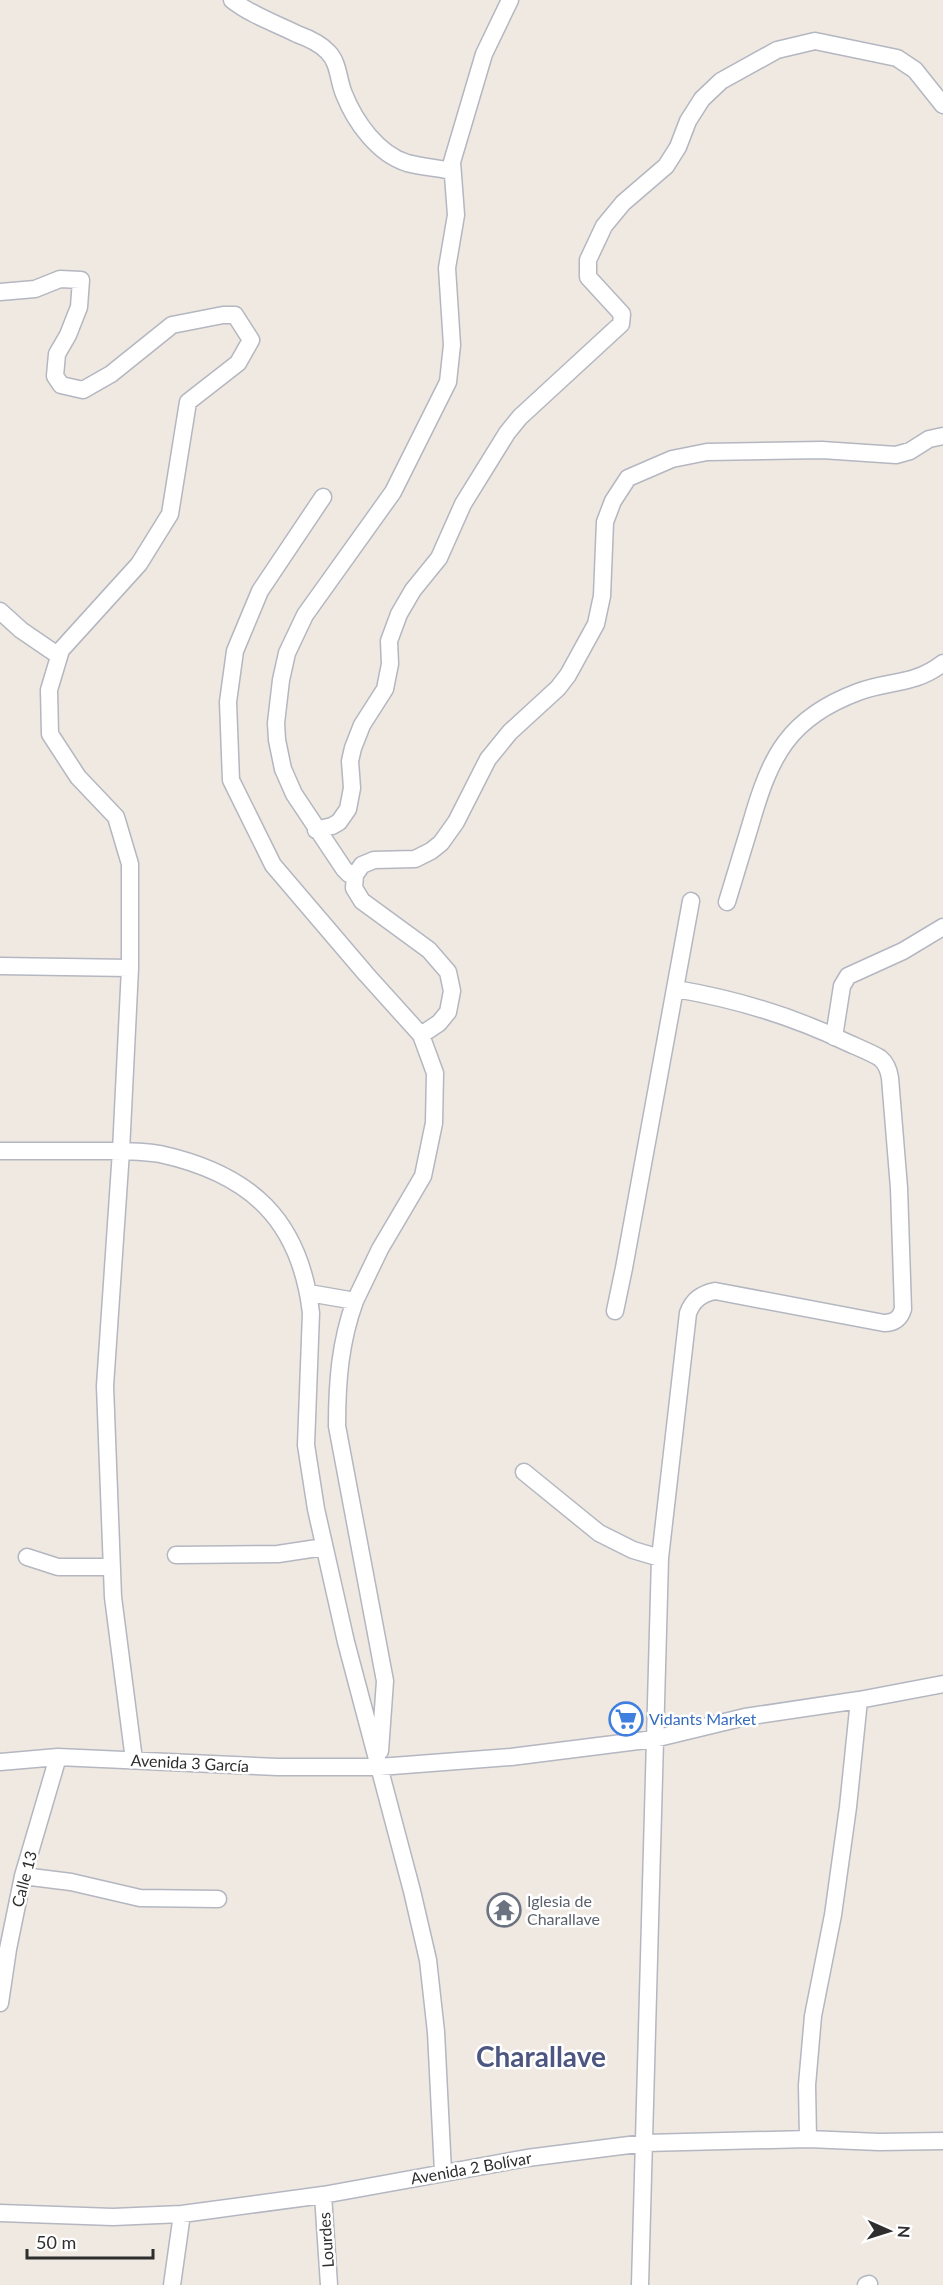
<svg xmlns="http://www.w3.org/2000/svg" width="943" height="2285" font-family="Lato,sans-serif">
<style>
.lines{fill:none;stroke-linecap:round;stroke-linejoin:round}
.minor-casing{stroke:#b4b7c1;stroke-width:19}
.minor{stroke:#fff;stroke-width:16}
.labels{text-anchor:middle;stroke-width:5;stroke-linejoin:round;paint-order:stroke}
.shop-label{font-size:16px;fill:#366cbe;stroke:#fff;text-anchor:start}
.street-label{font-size:16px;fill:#2e2e2e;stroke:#fff}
.worship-label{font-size:16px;fill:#5b616d;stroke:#fff;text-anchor:start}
.town-label{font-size:28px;font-weight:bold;fill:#4d5680;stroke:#fff}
</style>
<rect width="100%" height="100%" fill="#efe9e1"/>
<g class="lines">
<defs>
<path id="minor" d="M232 0C251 15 275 23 297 34 308 38 320 43 328 52 339 63 338 80 344 94 355 122 378 154 407 163 422 167 438 168 452 171
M0 292 35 289 60 279 81 280 79 307 68 335 57 354 55 376 61 385 83 390 111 374 172 325 223 315H235L251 340 238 363 188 402 170 514 139 564 61 650 49 690 50 734 78 777 116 817 130 864V968L121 1151 105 1386 113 1597 134 1760
M0 611 21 630 59 656
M316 830 332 826 339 822 348 809 352 788 350 761 353 748 362 725 385 689 390 664 389 641 399 614 413 590 439 558 463 504 507 433 520 417 621 324 622 314 588 277V260L604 226 623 203 666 166 678 147 688 121 702 99 721 81 777 50 815 41 897 58 915 70 943 105
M355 875 349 874 344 869 294 794 283 769 277 740 276 723 281 680 287 653 305 615 393 492 448 382 452 345 447 268 456 215 452 162 484 54 510 0
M727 902C735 876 743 850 751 823 770 757 788 718 858 692 889 680 913 686 943 663
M0 966 130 968
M421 1035 439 1023 448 1012 452 991 448 972 429 950 362 901 354 888 355 875 362 865 374 860 415 859 431 851 441 843 456 822 488 759 510 732 558 688 568 675 596 624 602 596 605 522 613 501 628 478 672 459 707 452 822 450 896 455 910 451 929 439 943 436
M834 1037 842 986 848 976 903 951 943 927
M0 1151C31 1151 61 1151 92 1151 114 1151 138 1150 160 1154 251 1174 300 1220 311 1313L306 1445 316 1509 346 1642 412 1891 428 1960 436 2032 443 2172
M309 1293 355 1301 380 1249 423 1176 434 1123 435 1073 421 1035 366 974 273 865 231 780 228 702 235 651 260 591 323 497
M355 1301C340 1342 337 1382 337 1426L385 1681 380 1751
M615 1311 624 1268 691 901
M524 1472 599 1533 633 1550 660 1558
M176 1555 278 1554 324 1547
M27 1557 58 1567H112
M0 1762 58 1757 278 1767H379L511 1757 654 1739 745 1717 859 1700 943 1684
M23 1876 71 1882 140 1898 218 1899
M0 2003 8 1949 23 1876 58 1757
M808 2139 807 2085 813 2016 833 1915 848 1807 859 1700
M323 2195 329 2285
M0 2213 113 2217 182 2214 323 2195 527 2158 645 2143 808 2139 879 2142 943 2141
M172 2285 182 2214
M640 2285 660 1558 688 1313C693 1300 701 1294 715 1291L884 1323C894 1323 900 1319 903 1309L899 1188 890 1078C889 1071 886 1063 880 1058 870 1052 857 1047 846 1042 792 1016 735 999 676 989
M866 2285 869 2284"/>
</defs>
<use href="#minor" class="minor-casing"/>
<use href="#minor" class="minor"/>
</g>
<defs>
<symbol id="supermarket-ring" viewBox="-11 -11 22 22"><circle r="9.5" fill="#fff" stroke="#3f7fe0" stroke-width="1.5"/><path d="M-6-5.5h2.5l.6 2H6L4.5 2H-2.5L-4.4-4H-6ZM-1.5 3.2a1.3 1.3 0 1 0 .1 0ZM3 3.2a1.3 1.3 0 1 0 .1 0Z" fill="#3f7fe0"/></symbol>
<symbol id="temple-ring" viewBox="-11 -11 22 22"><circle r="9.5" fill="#fff" stroke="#6b7280" stroke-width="1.5"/><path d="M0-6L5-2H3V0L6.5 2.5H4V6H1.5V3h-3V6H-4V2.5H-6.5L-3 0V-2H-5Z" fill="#6b7280"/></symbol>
</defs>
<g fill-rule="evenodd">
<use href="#supermarket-ring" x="607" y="1700" width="38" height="38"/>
<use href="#temple-ring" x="485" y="1891" width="38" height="38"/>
</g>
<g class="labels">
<g class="shop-label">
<text x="649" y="1725">Vidants Market</text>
</g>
<g class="street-label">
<text transform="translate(190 1763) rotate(3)" y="6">Avenida 3 García</text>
<text transform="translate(24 1879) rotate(-75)" y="6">Calle 13</text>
<text transform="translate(471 2168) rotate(-10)" y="6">Avenida 2 Bolívar</text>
<text transform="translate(326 2240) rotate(-94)" y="6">Lourdes</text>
</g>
<g class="worship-label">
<text x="527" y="1907">Iglesia de<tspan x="527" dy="18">Charallave</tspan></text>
</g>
<g class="town-label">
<text x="541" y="2067">Charallave</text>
</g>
</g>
<g transform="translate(889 2231) rotate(93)" stroke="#ffffff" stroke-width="4.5" paint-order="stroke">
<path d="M0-4.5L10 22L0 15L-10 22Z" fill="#2e2e2e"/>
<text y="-9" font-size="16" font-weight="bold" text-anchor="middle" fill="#2e2e2e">N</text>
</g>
<path d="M27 2249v9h126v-9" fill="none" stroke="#2e2e2e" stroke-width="3"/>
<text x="36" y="2249" font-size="18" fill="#2e2e2e" stroke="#ffffff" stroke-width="4.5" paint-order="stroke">50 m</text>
</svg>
